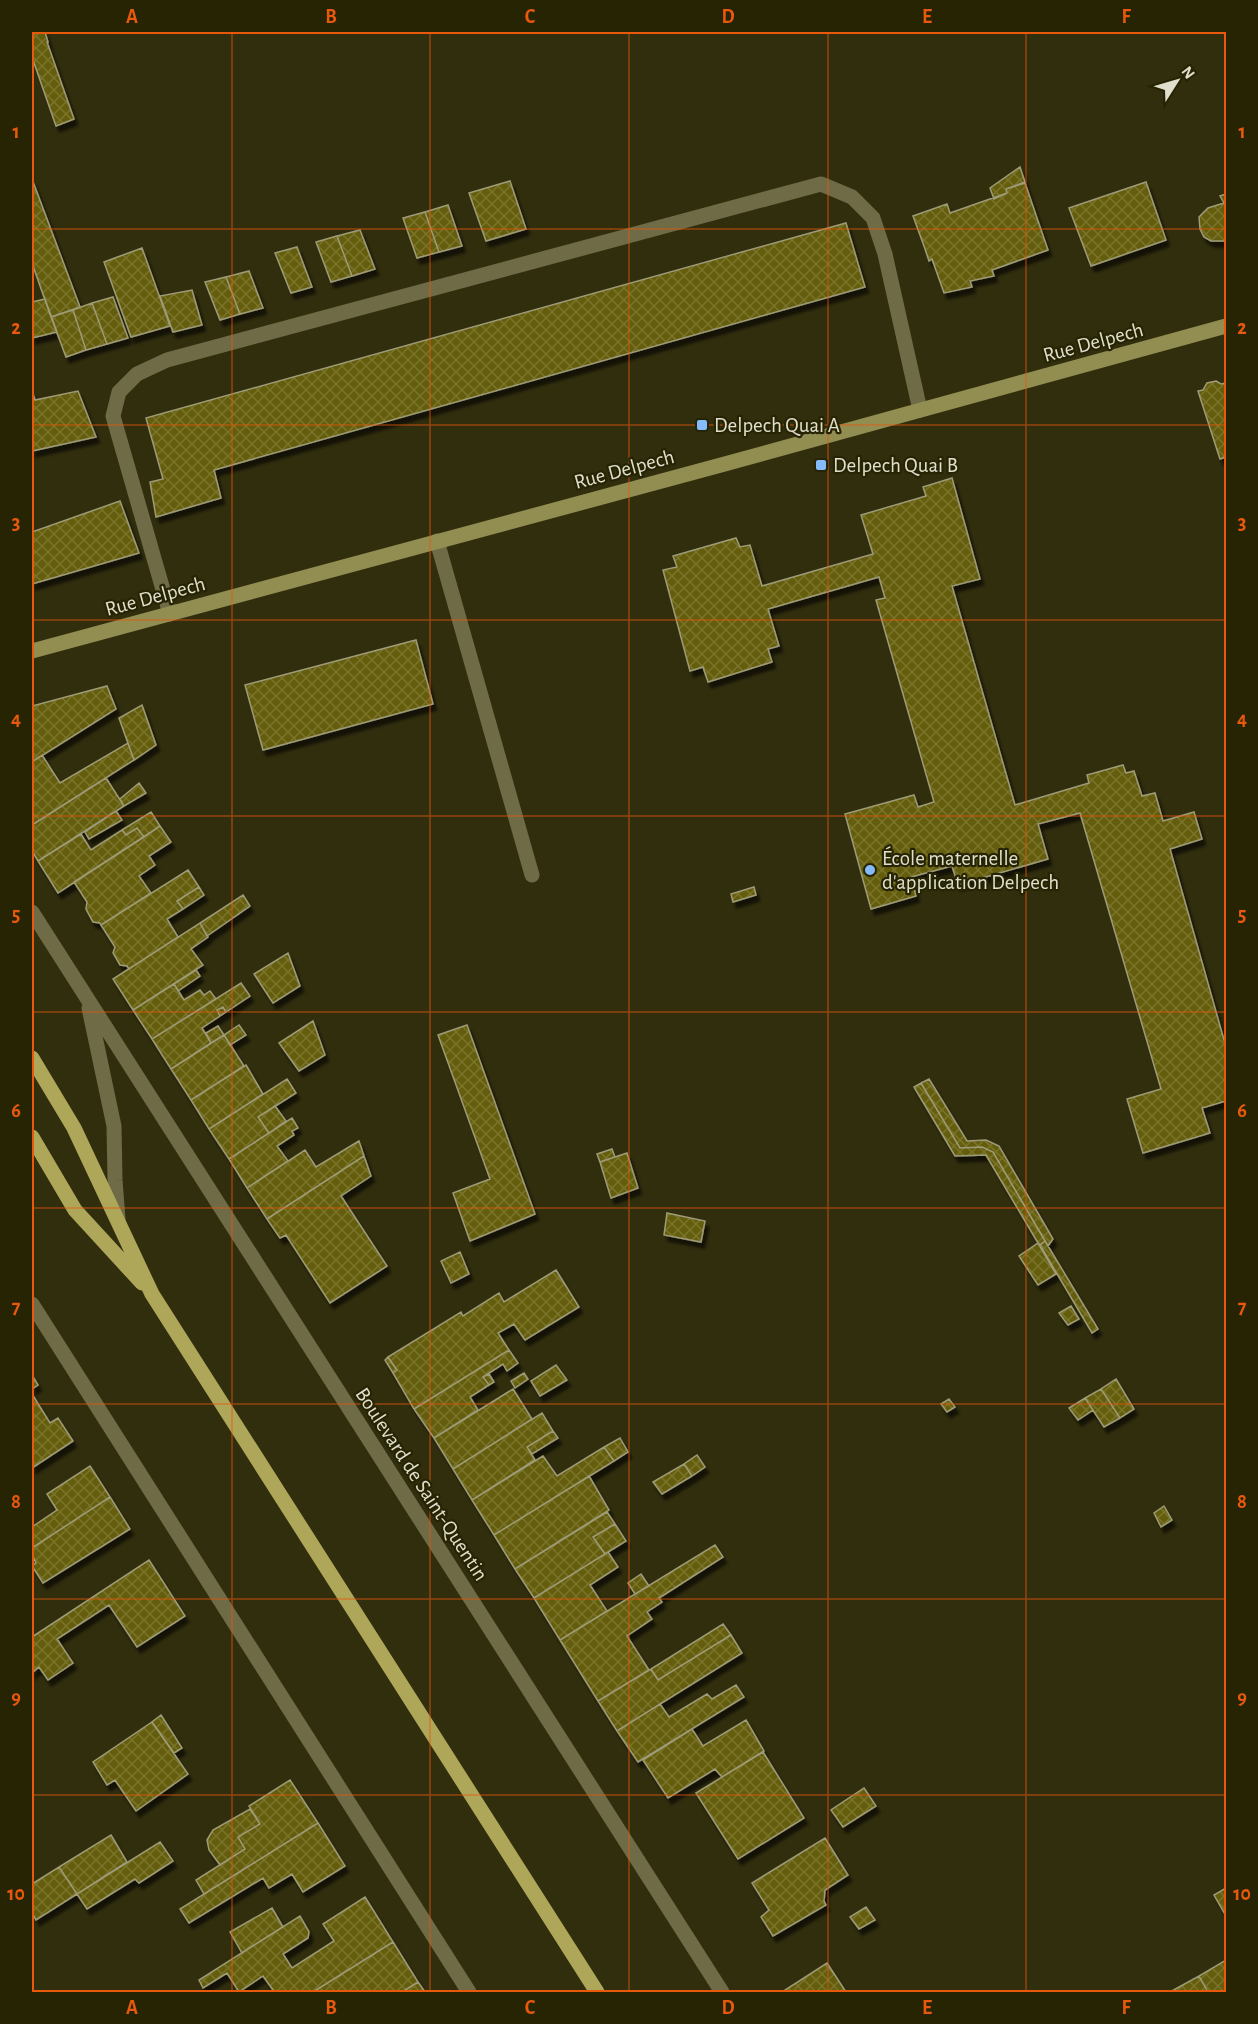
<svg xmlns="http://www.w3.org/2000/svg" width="1258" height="2024" font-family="'Alegreya Sans',sans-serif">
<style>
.building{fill:url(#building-cross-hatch);stroke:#9e9b78;stroke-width:1.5;filter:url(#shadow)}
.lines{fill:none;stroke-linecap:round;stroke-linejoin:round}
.lane{stroke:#6e6b46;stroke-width:15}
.street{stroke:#6e6b46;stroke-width:15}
.secondary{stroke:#928d51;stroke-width:15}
.primary{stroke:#aea759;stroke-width:15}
.grid{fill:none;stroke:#e8590c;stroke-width:1.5;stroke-opacity:0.55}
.poi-dot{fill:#86bbfb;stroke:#272404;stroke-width:2}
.labels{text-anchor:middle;stroke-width:4.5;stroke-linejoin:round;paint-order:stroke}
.street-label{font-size:21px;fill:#e0dfcc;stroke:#272404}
.poi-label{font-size:21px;fill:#e0dfcc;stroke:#272404;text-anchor:start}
.neatline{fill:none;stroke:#e8590c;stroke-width:2}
.grid-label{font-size:20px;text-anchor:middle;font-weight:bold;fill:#e8590c}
</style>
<defs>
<pattern id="building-cross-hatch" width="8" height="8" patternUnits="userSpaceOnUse" patternTransform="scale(1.5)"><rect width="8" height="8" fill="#645d0a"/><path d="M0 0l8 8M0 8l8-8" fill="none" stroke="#7a742c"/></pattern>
<filter id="shadow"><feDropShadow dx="3.5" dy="6" stdDeviation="1.5" flood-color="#0009"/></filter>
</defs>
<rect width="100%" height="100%" fill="#312e0e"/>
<path class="building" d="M32 32H45L48 42H47L74 119 56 126 32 57Z
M1020 167 1025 182 1006 189 1007 193 994 199 990 188Z
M32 179 80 307 51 317 32 263Z
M510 181 526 229 486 241 469 193Z
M1146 182 1166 240 1091 266 1069 208Z
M1025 183 1048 250 992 270 994 276 970 281 972 287 944 293 932 259 929 261 924 246 913 216 947 204 950 213 1007 193 1006 189Z
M1226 194V241H1211L1204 237 1200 229 1199 217 1208 208 1224 203 1220 196Z
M448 205 462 246 439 252 425 212Z
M425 212 439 252 417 258 403 218Z
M846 223 865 287 214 470 221 498 156 517 150 482 163 479 146 418Z
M360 230 375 269 352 276 337 236Z
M337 236 352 276 331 282 316 242Z
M297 247 312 287 291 293 275 253Z
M142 248 170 326 131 337 104 262Z
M249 271 263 308 240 314 226 277Z
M226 277 240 314 220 320 205 282Z
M192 290 202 325 173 332 160 296Z
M113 297 128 338 107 344 92 303Z
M45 299 57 332 32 338V302Z
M92 303 107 344 86 350 73 310Z
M73 310 86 350 66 357 51 317Z
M1216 381 1221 384 1226 383V457L1220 459 1198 391 1203 390 1207 383Z
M32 390 35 400 78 391 96 437 32 451Z
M952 478 980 579 952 586 1015 805 1089 783 1087 775 1123 765 1126 773 1134 771 1142 796 1155 793 1163 821 1194 812 1202 839 1170 849 1226 1047V1101L1202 1108 1210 1133 1143 1153 1127 1099 1161 1089 1080 813 1038 824 1048 859 958 885 952 866 911 877 916 896 871 909 845 814 914 795 918 807 934 802 876 600 885 598 879 577 768 609 779 646 768 649 772 662 708 682 703 667 690 671 663 570 677 567 673 556 736 538 740 547 750 545 762 586 873 554 861 515 926 496 923 487Z
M120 501 139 553 32 584V532Z
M416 640 433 704 263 750 245 685Z
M107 686 116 709 32 762V706Z
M142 705 156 745 134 760 119 718Z
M128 743 134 760 32 825V762L42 755 60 783Z
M106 778 124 806 38 861 32 851V825Z
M139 783 146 793 124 806 120 799Z
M116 811 122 820 89 839 85 832Z
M151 812 160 826 144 837 137 828 126 835 122 830Z
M160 826 171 842 149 856 155 865 139 876 151 893 101 925 100 923 93 922 86 909 87 902 74 882Z
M137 828 144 837 58 893 38 861 81 834 91 850 122 830 126 835Z
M188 870 199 887 177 901 183 909 167 919 178 937 129 969 127 966 120 965 113 953 115 947 101 925Z
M199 887 204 895 183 909 177 901Z
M754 887 756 895 733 902 731 894Z
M243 895 250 906 207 936 200 923Z
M200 923 208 937 191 949 203 965 133 1010 113 979Z
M288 953 300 986 273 1003 254 974Z
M196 970 200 976 178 991 174 984Z
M241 983 250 996 226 1012 223 1007 217 1010 220 1016 202 1028 211 1043 171 1069 152 1039Z
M174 984 184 1000 200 990 204 995 210 991 216 999 152 1039 133 1010Z
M223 1007 226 1012 220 1016 217 1010Z
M313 1021 325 1055 299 1071 279 1043Z
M239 1025 246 1035 230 1045 224 1035Z
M467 1025 535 1214 470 1241 453 1193 490 1179 438 1035Z
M218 1026 224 1035 211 1043 206 1033Z
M224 1035 244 1066 191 1100 171 1069Z
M246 1065 263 1094 209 1129 191 1100Z
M287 1079 296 1093 258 1117 269 1133 229 1159 209 1129Z
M929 1079 967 1141 986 1140 999 1146 1053 1239 1048 1246 993 1152 982 1147 960 1148 921 1083Z
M921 1083 960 1148 982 1147 993 1152 1045 1241 1040 1245 1038 1243 986 1155 955 1156 914 1087Z
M275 1106 286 1121 269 1133 258 1117Z
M292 1118 298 1128 292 1131 294 1135 277 1146 288 1161 247 1188 229 1159Z
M359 1141 364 1156 267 1219 247 1188 305 1150 316 1167Z
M612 1149 615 1157 600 1162 597 1154Z
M627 1153 638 1188 611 1198 600 1162Z
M364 1156 371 1176 341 1196 387 1266 330 1303 286 1235 280 1238 267 1219Z
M667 1213 705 1221 701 1242 664 1235Z
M1045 1241 1098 1329 1092 1333 1040 1245Z
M1038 1243 1056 1274 1038 1285 1019 1256Z
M460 1252 469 1274 451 1283 441 1261Z
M556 1270 579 1307 525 1340 514 1324 498 1333 509 1350 414 1409 393 1373 397 1370 388 1357 461 1312 463 1316 499 1293 504 1302Z
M1071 1306 1079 1319 1068 1325 1059 1313Z
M509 1350 518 1363 507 1371 503 1364 483 1377 489 1385 470 1397 478 1410 434 1438 414 1409Z
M388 1357 397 1370 393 1373 385 1360Z
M556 1365 567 1380 540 1396 531 1381Z
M524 1373 528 1379 515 1388 511 1381Z
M489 1374 494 1382 489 1385 483 1377Z
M32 1375 38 1385 32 1389Z
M1116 1379 1134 1409 1120 1418 1101 1389Z
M513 1389 532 1419 453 1469 434 1438Z
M1101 1389 1120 1418 1104 1427 1085 1398Z
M32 1394 50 1423 58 1418 73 1441 32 1468Z
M1085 1398 1093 1410 1078 1420 1069 1408Z
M949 1399 955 1407 947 1412 941 1404Z
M542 1413 553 1431 527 1447 535 1460 472 1500 453 1469Z
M553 1431 558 1438 532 1454 527 1447Z
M620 1438 628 1452 614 1461 604 1447Z
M604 1447 614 1461 494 1535 472 1500 543 1456 557 1476Z
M697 1455 705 1467 692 1476 684 1464Z
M684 1464 692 1476 662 1494 653 1482Z
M90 1466 110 1497 32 1548V1527L57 1510 47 1494Z
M589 1476 609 1510 515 1569 494 1535Z
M110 1497 130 1529 43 1583 32 1566 36 1563 32 1555V1548Z
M1164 1506 1172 1520 1161 1527 1154 1513Z
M607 1512 615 1524 593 1537 605 1554 534 1598 515 1569Z
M615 1524 626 1541 605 1554 593 1537Z
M715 1545 723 1557 659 1598 662 1602 647 1612 652 1619 627 1636 649 1670 598 1701 560 1640Z
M608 1552 618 1567 590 1585 607 1611 560 1640 534 1598Z
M149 1560 185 1616 137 1647 109 1605 57 1639 73 1663 48 1680 39 1667 32 1673V1637Z
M641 1574 649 1586 635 1594 628 1583Z
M723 1624 731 1635 658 1680 651 1669Z
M731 1635 742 1653 617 1731 598 1701 651 1669 658 1680Z
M736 1685 744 1697 638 1762 617 1731 660 1704 669 1717 707 1694 712 1699Z
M161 1715 182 1748 174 1753 152 1722Z
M746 1720 764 1751 722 1777 715 1769 668 1798 643 1760 692 1729 703 1746Z
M152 1722 188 1774 136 1811 115 1780 107 1785 93 1762Z
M763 1752 804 1818 738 1859 696 1793Z
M290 1780 318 1823 204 1894 196 1880 245 1849 238 1837 260 1824 249 1806Z
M864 1788 876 1806 843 1827 831 1810Z
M250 1809 260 1824 238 1837 245 1849 220 1865 209 1850 207 1840 213 1830Z
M318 1823 345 1866 303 1892 292 1874 269 1888 263 1878 189 1923 180 1909Z
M111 1835 127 1862 77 1894 59 1867Z
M825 1838 848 1875 825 1890 824 1901 826 1905 773 1936 761 1917 769 1910 752 1883Z
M160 1842 173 1861 139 1883 135 1879 87 1909 77 1894Z
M59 1867 77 1894 36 1920 32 1912V1884Z
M1226 1888V1916L1214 1895Z
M365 1897 393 1942 313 1992H268L273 1990 263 1976 239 1992 227 1973 203 1988 199 1980 300 1916 309 1932 308 1938 283 1954 292 1968 334 1941 323 1924Z
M866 1907 875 1920 859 1929 850 1917Z
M272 1908 283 1927 242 1953 230 1932Z
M393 1942 418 1982 402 1992H313Z
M1226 1960V1992H1208L1199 1976Z
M827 1963 846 1992H782Z
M1199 1976 1208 1992H1170Z
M418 1982 425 1992H402Z"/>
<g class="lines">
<path class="lane" d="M437 541 532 875
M170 614 113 416 119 392 137 374 167 360 821 184 852 197 873 218 885 254 920 410"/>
<path class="street" d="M32 912 722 1992
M89 1008 114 1126 115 1180 118 1219
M32 1304 469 1992"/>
<path class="secondary" d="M32 651 721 465 1226 326"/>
<path class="primary" d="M32 1058 74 1128 152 1294 597 1992
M32 1137 75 1210 142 1283"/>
</g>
<path class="grid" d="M232 32V1992M430 32V1992M629 32V1992M828 32V1992M1026 32V1992M32 229H1226M32 425H1226M32 620H1226M32 816H1226M32 1012H1226M32 1208H1226M32 1404H1226M32 1599H1226M32 1795H1226"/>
<g class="poi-dot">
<rect x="696" y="419" width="12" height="12" rx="3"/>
<rect x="815" y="459" width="12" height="12" rx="3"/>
<circle cx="870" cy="870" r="6"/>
</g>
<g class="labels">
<g class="street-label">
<text transform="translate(1093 342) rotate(-15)" y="7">Rue Delpech</text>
<text transform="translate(624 469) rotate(-15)" y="7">Rue Delpech</text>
<text transform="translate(155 596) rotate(-15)" y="7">Rue Delpech</text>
<text transform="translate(422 1484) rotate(57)" y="7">Boulevard de Saint-Quentin</text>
</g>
<g class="poi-label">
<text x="714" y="432">Delpech Quai A</text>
<text x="833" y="472">Delpech Quai B</text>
<text x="882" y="865">École maternelle<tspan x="882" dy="24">d'application Delpech</tspan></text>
</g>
</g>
<rect width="1258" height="2024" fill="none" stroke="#272404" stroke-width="66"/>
<g transform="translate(1177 81) rotate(53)" stroke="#272404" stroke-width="4.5" paint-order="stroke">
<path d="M0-4.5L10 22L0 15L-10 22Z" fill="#e0dfcc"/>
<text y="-9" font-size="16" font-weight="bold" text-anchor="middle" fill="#e0dfcc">N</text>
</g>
<rect x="33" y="33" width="1192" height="1958" class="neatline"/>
<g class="grid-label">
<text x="132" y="23">A</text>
<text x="331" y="23">B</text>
<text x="530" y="23">C</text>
<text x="728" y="23">D</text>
<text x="927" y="23">E</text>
<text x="1126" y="23">F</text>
<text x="16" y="138">1</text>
<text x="1242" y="138">1</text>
<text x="16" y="334">2</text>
<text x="1242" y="334">2</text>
<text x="16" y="529">3</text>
<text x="1242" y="529">3</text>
<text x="16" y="725">4</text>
<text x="1242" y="725">4</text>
<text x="16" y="921">5</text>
<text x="1242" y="921">5</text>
<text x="16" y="1117">6</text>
<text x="1242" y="1117">6</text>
<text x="16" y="1313">7</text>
<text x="1242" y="1313">7</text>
<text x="16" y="1508">8</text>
<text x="1242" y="1508">8</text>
<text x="16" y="1704">9</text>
<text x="1242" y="1704">9</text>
<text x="16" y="1900">10</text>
<text x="1242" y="1900">10</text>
<text x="132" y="2014">A</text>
<text x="331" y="2014">B</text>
<text x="530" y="2014">C</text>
<text x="728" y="2014">D</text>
<text x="927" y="2014">E</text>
<text x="1126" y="2014">F</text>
</g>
</svg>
